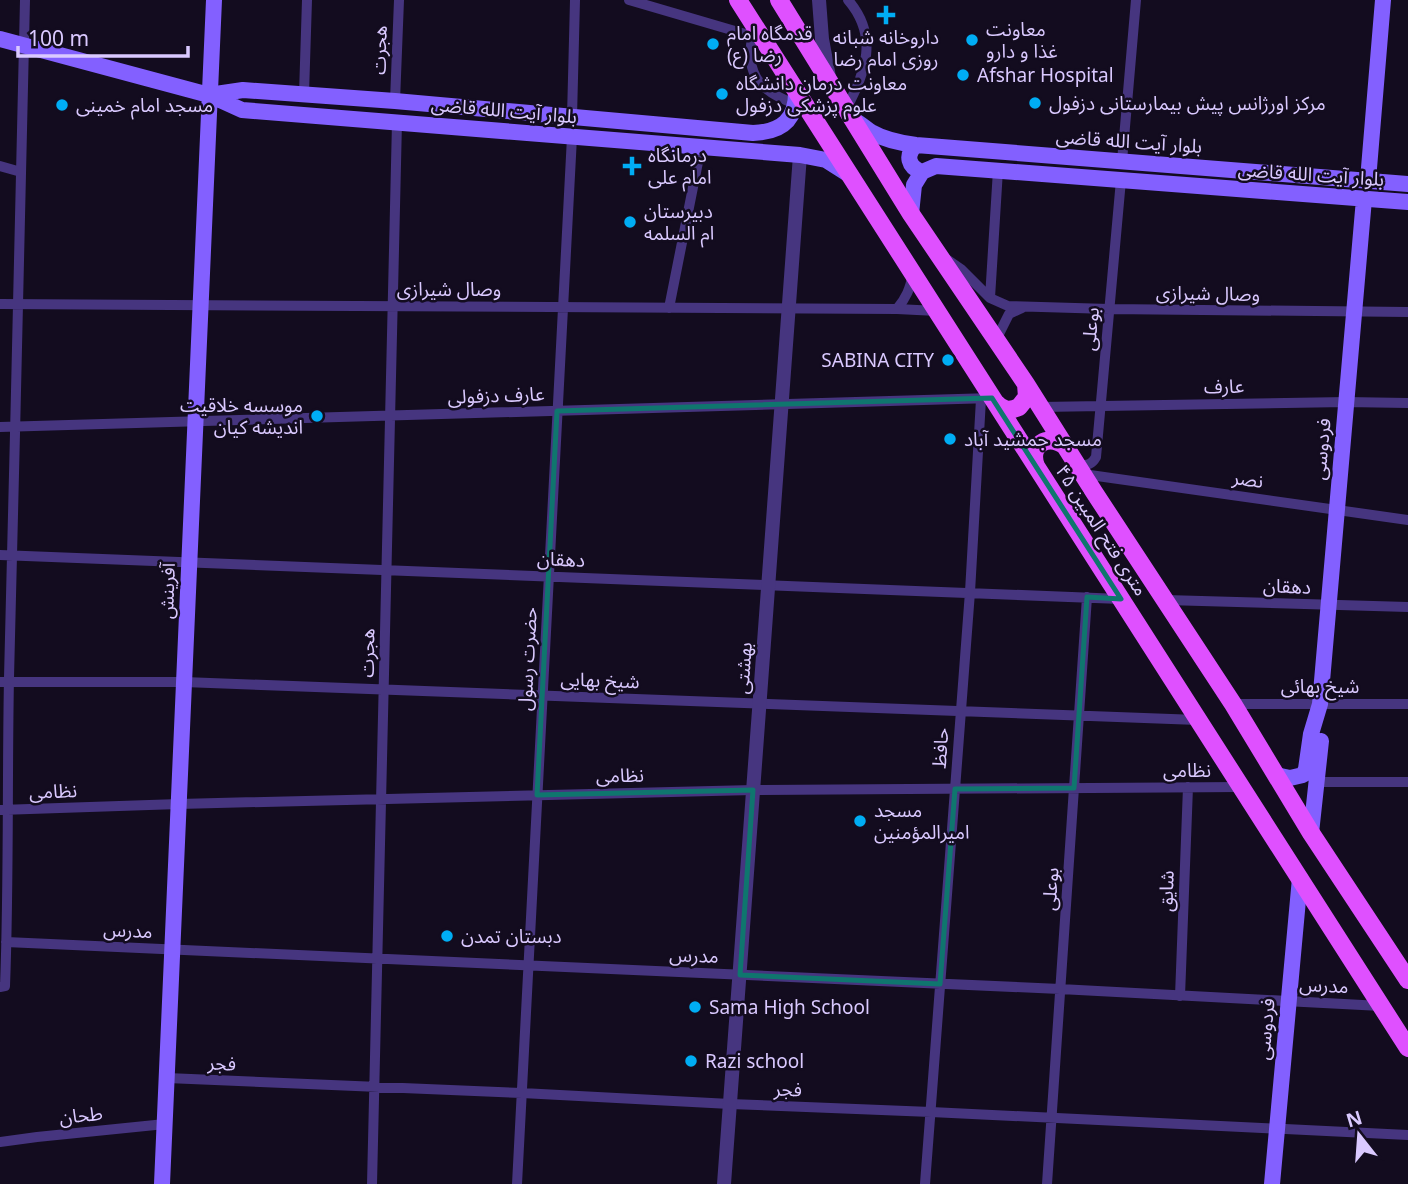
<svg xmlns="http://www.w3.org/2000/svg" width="1408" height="1184" font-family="'Noto Sans','Noto Sans Arabic',sans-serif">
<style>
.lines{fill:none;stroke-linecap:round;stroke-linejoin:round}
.minor{stroke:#46357f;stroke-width:10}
.tertiary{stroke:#46357f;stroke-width:14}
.secondary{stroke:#8360ff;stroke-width:16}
.primary{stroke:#df50ff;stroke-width:18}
.marked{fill:none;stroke:#0f766e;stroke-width:5;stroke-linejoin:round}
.poi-dot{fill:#00adf4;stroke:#130c1f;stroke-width:2.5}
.labels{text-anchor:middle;stroke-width:5;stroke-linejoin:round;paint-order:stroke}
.poi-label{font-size:19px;fill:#dac9ff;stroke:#130c1f;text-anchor:start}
.street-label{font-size:19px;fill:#dac9ff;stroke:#130c1f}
</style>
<rect width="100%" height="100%" fill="#130c1f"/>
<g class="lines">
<path class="minor" d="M629 0 752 36
M754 30C743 71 757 91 796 104
M304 94 307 0
M395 101 399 0
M846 109C866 72 879 36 848 0
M572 117 575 0
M1122 161 1136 0
M0 166 21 172
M948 260 961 269 990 298 1008 306 1109 309 1408 312
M990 298 998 170
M0 304 897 309 937 311
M669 308 701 147
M897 309C906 298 910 289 913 274
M996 340 1009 314 1022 308
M1041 407 1346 402 1408 403
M0 427 992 398
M1077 465C1086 465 1091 466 1096 457L1121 180
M1083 474 1408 520
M0 555 1121 599
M1166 600 1408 607
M0 682H184L1198 720
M1233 704H1408
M1317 782H1408
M0 810 179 804 753 790 1241 787
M6 942 1060 989 1381 1006
M0 987 5 986C9 883 7 781 9 678 14 452 21 226 25 0
M1180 996 1188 787
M167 1078 522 1093 730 1104 931 1112 1408 1135
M0 1142 37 1137 165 1124
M372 1184 397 122
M517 1184 572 137
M925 1184 970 592 981 399
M1047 1184 1087 597"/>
<path class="tertiary" d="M819 0 822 39 829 77
M724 1184 800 155"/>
<path class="secondary" d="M0 39 209 95 242 110 800 155 826 160 848 174
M209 95 243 90 395 101 753 133C781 132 797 120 796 90
M852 119C859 122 865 128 871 132 885 140 900 143 916 145L1408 184
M916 145C905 155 908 167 922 172
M1368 180 1383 0
M911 214 914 185 922 172 936 166 1408 202
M1276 775 1290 778 1303 775 1306 769 1311 734 1320 704 1364 199
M1311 833 1321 741
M162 1184 214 0
M1272 1184 1300 878"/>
<path class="primary" d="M738 0 1408 1048
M779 0 911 214 1026 384 1094 492 1233 704 1311 833 1408 980
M996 403C1003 411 1010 411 1019 407L1027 397 1026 384
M1036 466C1028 445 1048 433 1065 446"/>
</g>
<path class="marked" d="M992 398 1121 599 1087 597 1074 788 955 789 940 984 740 975 753 790 537 795 557 411Z"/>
<g class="poi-dot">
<path d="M882.5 4.5h7v7h7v7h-7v7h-7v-7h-7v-7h7z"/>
<circle cx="972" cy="40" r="7"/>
<circle cx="713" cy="44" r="7"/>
<circle cx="963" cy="75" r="7"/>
<circle cx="722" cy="94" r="7"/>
<circle cx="1035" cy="103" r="7"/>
<circle cx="62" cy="105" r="7"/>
<path d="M628.5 155.5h7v7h7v7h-7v7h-7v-7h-7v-7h7z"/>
<circle cx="630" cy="222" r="7"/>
<circle cx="948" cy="360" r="7"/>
<circle cx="317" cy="416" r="7"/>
<circle cx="950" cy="439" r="7"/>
<circle cx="860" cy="821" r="7"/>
<circle cx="447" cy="936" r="7"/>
<circle cx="695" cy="1007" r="7"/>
<circle cx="691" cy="1061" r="7"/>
</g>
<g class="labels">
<g class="poi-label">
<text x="986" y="36">معاونت<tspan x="986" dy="22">غذا و دارو</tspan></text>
<text x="727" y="40">قدمگاه امام<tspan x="727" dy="22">رضا (ع)</tspan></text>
<text x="886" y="44" text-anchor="middle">داروخانه شبانه<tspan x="886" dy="22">روزی امام رضا</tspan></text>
<text x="977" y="82">Afshar Hospital</text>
<text x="736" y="90">معاونت درمان دانشگاه<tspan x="736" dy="22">علوم پزشکی دزفول</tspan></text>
<text x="1049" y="110">مرکز اورژانس پیش بیمارستانی دزفول</text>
<text x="76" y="112">مسجد امام خمینی</text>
<text x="648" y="162">درمانگاه<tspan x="648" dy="22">امام علی</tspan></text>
<text x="644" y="218">دبیرستان<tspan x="644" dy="22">ام السلمه</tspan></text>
<text x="934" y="367" text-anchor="end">SABINA CITY</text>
<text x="303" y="412" text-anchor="end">موسسه خلاقیت<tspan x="303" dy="22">اندیشه کیان</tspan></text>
<text x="964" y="446">مسجد جمشید آباد</text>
<text x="874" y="817">مسجد<tspan x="874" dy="22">امیرالمؤمنین</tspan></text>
<text x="461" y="943">دبستان تمدن</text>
<text x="709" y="1014">Sama High School</text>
<text x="705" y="1068">Razi school</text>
</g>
<g class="street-label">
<text transform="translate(379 50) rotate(-88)" y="7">هجرت</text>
<text transform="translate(504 110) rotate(5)" y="7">بلوار آیت الله قاضی</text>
<text transform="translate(1129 141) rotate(4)" y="7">بلوار آیت‌ الله قاضی</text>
<text transform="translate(1311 174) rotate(4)" y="7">بلوار آیت ‌الله قاضی</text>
<text x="449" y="296">وصال شیرازی</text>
<text transform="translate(1208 293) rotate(1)" y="7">وصال شیرازی</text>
<text transform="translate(1090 329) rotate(-85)" y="7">بوعلی</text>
<text transform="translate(1224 386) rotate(-1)" y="7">عارف</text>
<text transform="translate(496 395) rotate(-2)" y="7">عارف دزفولی</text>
<text transform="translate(1321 449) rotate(-85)" y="7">فردوسی</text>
<text transform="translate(1248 479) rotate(8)" y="7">نصر</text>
<text transform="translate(1102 530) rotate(57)" y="7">۴۵ متری فتح المبین</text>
<text transform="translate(561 559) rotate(2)" y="7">دهقان</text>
<text transform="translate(1287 586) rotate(2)" y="7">دهقان</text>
<text transform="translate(167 591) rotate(-88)" y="7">آفرینش</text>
<text transform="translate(367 653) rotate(-89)" y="7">هجرت</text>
<text transform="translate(527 659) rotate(-87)" y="7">حضرت رسول</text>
<text transform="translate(743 668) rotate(-86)" y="7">بهشتی</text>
<text transform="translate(600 680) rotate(2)" y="7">شیخ بهایی</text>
<text x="1320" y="693">شیخ بهائی</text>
<text transform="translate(940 748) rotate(-86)" y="7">حافظ</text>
<text x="1187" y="777">نظامی</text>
<text transform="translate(620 775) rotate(-1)" y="7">نظامی</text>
<text transform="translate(53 791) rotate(-2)" y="7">نظامی</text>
<text transform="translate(1050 889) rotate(-86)" y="7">بوعلی</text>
<text transform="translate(1166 891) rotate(-88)" y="7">شایق</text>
<text transform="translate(128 930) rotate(3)" y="7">مدرس</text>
<text transform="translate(694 955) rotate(2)" y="7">مدرس</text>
<text transform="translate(1324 985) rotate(3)" y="7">مدرس</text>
<text transform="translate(1265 1029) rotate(-85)" y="7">فردوسی</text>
<text transform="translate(222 1063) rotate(3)" y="7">فجر</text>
<text transform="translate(788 1089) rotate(2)" y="7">فجر</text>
<text transform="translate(81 1115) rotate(-6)" y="7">طحان</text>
</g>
</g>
<g transform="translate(1359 1135) rotate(343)" stroke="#130c1f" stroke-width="5" paint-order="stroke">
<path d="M0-5L12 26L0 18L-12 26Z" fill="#dac9ff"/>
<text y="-10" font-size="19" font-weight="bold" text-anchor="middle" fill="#dac9ff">N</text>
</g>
<path d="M18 46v10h170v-10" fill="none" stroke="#dac9ff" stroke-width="3.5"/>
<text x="28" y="46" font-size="21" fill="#dac9ff" stroke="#130c1f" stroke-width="5" paint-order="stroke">100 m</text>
</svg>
